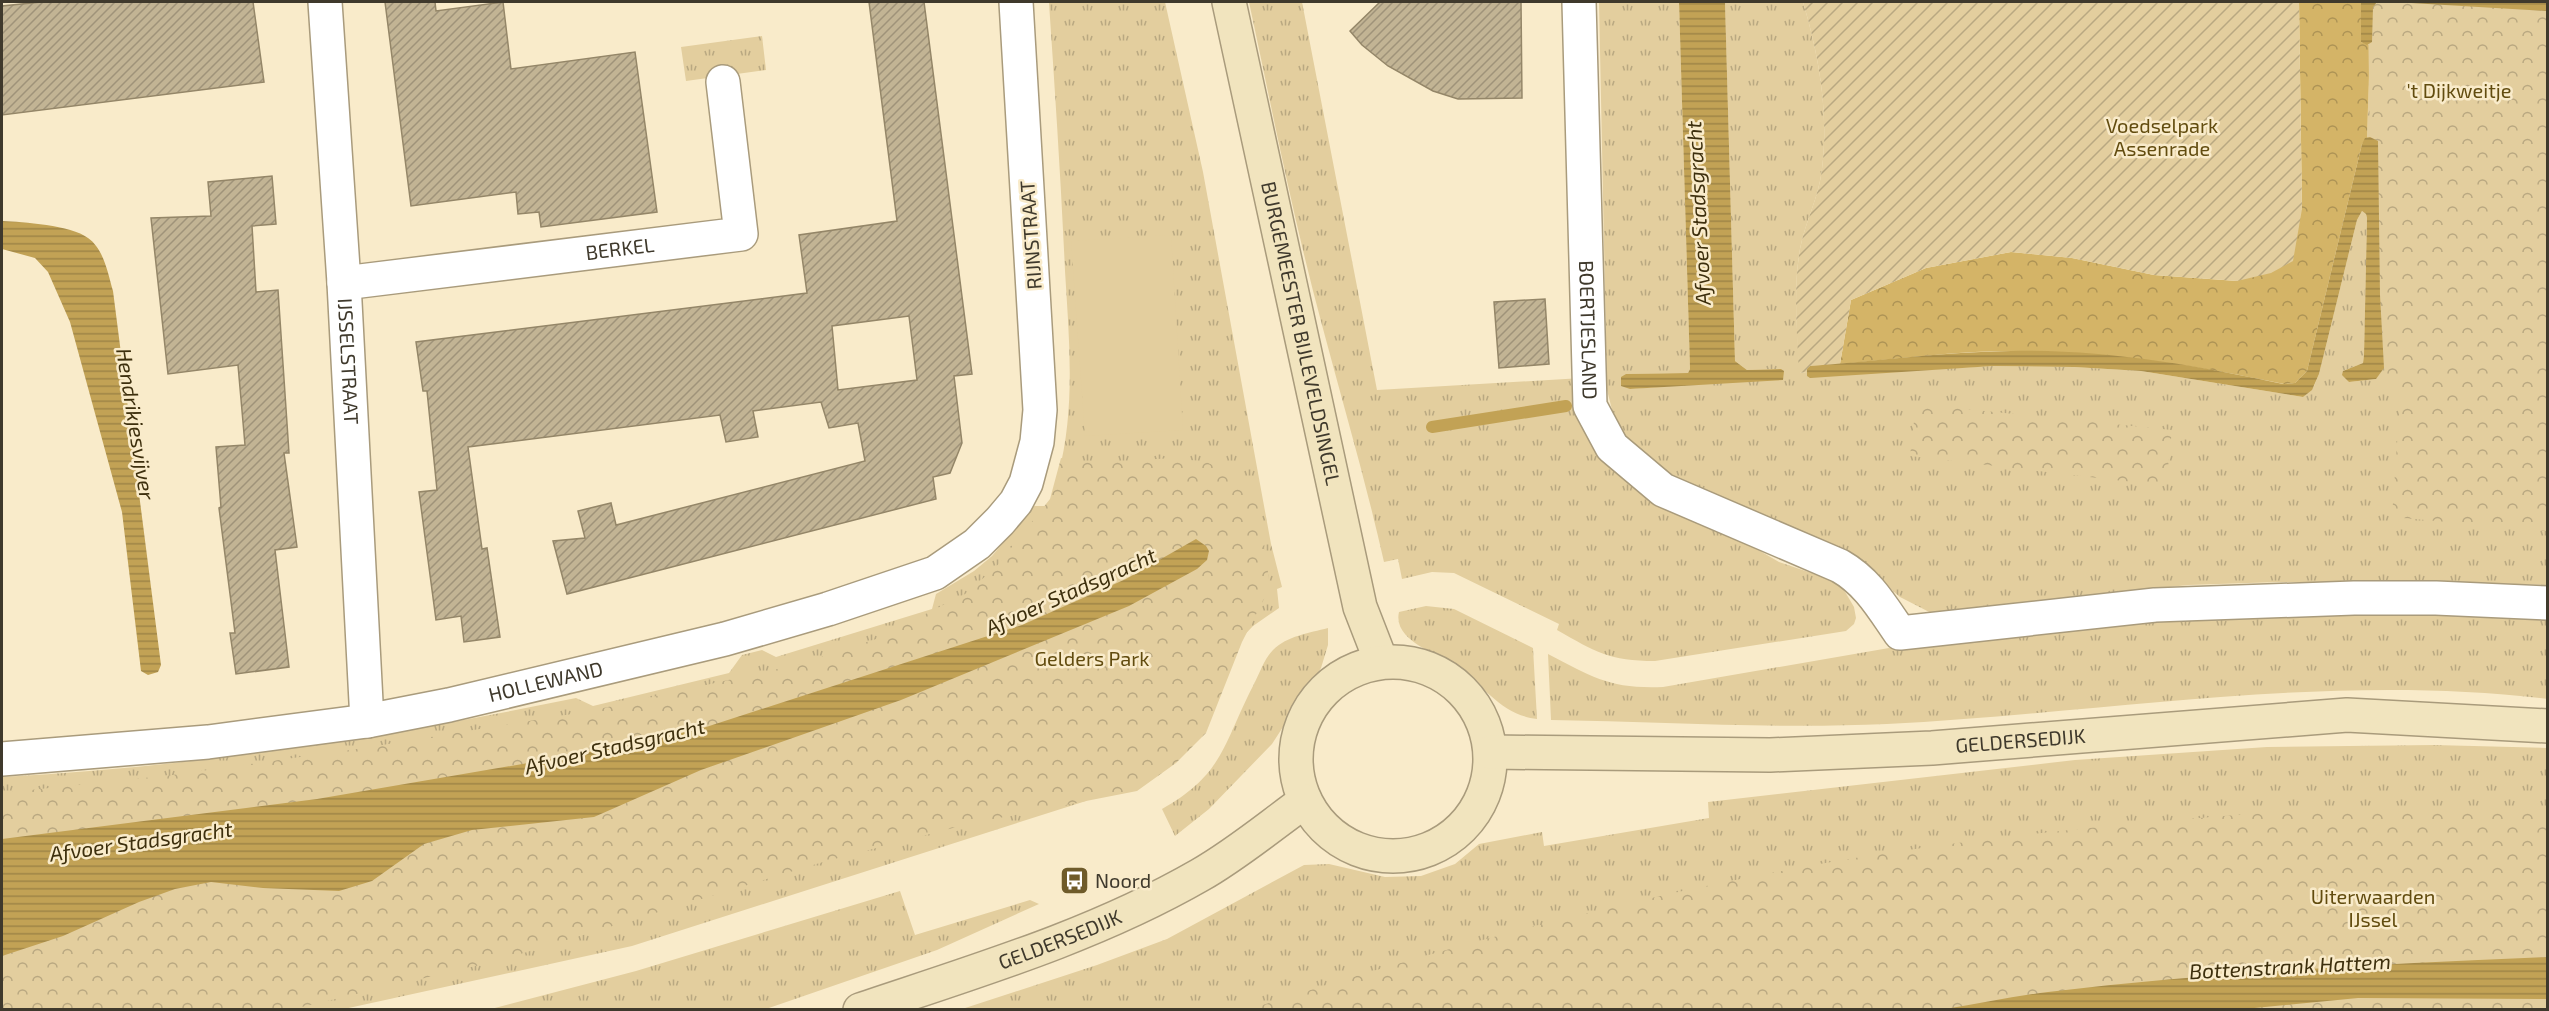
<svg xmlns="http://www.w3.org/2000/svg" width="2549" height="1011" font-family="'Exo 2',sans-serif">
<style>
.grass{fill:url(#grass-tufts)}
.forest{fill:url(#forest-crowns)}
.park{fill:url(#park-crowns)}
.garden{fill:url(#garden-furrows)}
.pitch{fill:#e3ce9e}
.water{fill:url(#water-rules)}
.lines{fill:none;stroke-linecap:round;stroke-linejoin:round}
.stream{stroke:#c2a255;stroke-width:12}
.building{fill:url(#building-hatch);stroke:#948668;stroke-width:1.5;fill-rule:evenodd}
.minor-casing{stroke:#a99b7c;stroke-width:36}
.secondary-casing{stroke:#a99b7c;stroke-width:36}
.minor{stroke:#fff;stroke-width:33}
.secondary{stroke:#f1e4be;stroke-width:33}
.labels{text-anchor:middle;stroke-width:5;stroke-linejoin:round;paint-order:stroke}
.park-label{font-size:20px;fill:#624c0f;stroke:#f9ebca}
.street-label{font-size:20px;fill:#3f392c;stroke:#f9ebca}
.poi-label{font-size:20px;fill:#3f392c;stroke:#f9ebca;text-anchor:start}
.water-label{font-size:21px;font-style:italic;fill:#3d2f0d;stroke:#f9ebca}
</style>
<defs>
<pattern id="grass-tufts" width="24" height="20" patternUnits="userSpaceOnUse" patternTransform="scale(1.5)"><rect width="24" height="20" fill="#e3ce9e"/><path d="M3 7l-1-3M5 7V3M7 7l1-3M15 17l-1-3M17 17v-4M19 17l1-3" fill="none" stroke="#b9a881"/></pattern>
<pattern id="forest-crowns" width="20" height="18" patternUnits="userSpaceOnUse" patternTransform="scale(1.5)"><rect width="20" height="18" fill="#d4b467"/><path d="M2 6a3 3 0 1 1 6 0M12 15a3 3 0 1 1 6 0" fill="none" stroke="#ad9355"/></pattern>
<pattern id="park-crowns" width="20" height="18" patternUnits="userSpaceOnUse" patternTransform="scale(1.5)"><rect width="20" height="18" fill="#e3ce9e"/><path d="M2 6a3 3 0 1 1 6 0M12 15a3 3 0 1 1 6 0" fill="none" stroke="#b9a881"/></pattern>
<pattern id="garden-furrows" width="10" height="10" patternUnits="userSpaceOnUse" patternTransform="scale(1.5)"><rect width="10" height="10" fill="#e3ce9e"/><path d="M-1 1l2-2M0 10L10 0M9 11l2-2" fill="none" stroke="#b9a881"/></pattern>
<pattern id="water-rules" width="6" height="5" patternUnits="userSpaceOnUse" patternTransform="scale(1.5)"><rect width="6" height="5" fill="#c2a255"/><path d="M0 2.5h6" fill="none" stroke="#9f8547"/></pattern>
<pattern id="building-hatch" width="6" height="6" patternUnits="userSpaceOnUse" patternTransform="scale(1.5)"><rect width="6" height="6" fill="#c2b494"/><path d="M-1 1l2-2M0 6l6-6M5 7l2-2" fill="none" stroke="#9f9379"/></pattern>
</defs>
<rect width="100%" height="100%" fill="#f9ebca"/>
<path class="grass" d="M1055 2H1165L1203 172 1271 544 1282 587 1277 589 1279 608 1253 626 1086 801 632 946 344 1009 221 1010 1055 693 1058 475C1076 409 1069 338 1065 271 1061 181 1055 92 1049 3Z
M1249 2H1302L1377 390 1582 378 1645 484 1779 562 1832 580 1844 590 1854 607 1856 618 1854 624 1846 631 1655 661C1609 661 1596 652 1557 630L1559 624 1454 573 1432 572 1402 579 1398 559 1384 562C1366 482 1343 404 1322 325 1293 218 1272 109 1249 2Z
M1599 2H1679L1690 369 1688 373 1626 374 1630 389 1735 381 1781 369 1747 370 1735 361 1725 2H1803C1819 56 1829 112 1822 169 1819 197 1805 222 1800 249 1793 289 1797 333 1800 373L1807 372V376L1993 366 2074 367 2141 371 2303 397 2314 386 2319 374 2357 220 2362 211 2366 214 2367 218 2364 355 2363 363 2343 371 2349 382 2376 379 2367 138 2370 45 2394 2 2547 11V585L2478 583 2278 582 2188 585 2031 602 1937 616 1900 597 1859 562 1827 542 1653 467 1618 433 1607 390Z
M762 36 766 70 686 81 681 47Z
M1034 506H1056L1022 625 2 839V777C195 767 386 737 576 698L593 706 729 673 742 655 762 650 776 657 932 609 936 594 974 571 992 556Z
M1426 606 1454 609 1533 648 1537 719C1502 715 1486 688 1460 669 1442 655 1392 642 1399 612Z
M2326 612H2415L2547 617 2548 699C2328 672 2106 713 1887 724 1775 729 1663 722 1551 720L1548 654C1594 678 1611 689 1663 687L1889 648 2145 622Z
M1328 628V645L1321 668 1272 744 1209 809 1175 836 1162 809C1224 774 1223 744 1253 686 1259 675 1264 659 1273 650 1287 636 1309 633 1328 628Z
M2434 745 2547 748V957L1945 1010H959L1097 965 1167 939 1304 865 1329 864 1385 877 1421 876 1455 864 1479 844 1542 832 1544 846 1709 818 1708 802 2075 760 2267 747Z
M900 891 915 935 1030 900 1039 904 937 950 766 1009H491L636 971Z"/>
<path class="forest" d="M2299 2H2361V42L2370 45 2367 138 2362 144 2307 371 2295 383 2284 384C2194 365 2105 351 2013 351 1955 351 1897 359 1840 364L1851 300 1926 268 2011 252 2072 258 2154 275 2237 281 2302 209Z"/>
<path class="park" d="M2370 2H2448L2547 7V531L2392 517 2400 400 2373 346 2368 17Z
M1916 404 2172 430 2166 486 1910 456Z
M1061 458 1092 463 1173 458 1206 462 1242 478 1259 506 1270 587 1242 642 1206 733 1176 763 1137 791 968 824 823 862 501 960 293 1009 2 1010V793L172 775 364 748 590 711 800 664 876 639 965 594 996 567 1050 499Z
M2370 806 2469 809 2547 814V1009L1247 1010C1445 946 1649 892 1855 858 2025 831 2198 816 2370 806Z"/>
<path class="garden" d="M1803 2H2299L2302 209 2293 261 2271 273 2237 281 2154 275 2072 258 2011 252 1926 268 1851 300 1840 364 1810 366 1807 372 1799 373C1797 333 1793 289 1800 249 1805 222 1819 197 1822 169 1829 112 1819 56 1803 2Z"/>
<path class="pitch" d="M1171 235 1183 430 1085 436 1071 241Z"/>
<path class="water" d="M1679 2H1725L1735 361 1747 370 1781 369 1784 371 1783 380 1630 389 1621 386V377L1626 374 1688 373 1690 369Z
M2361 2H2377L2373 7 2372 42 2367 45 2361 42Z
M2394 2H2547V11Z
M2370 137 2378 141 2380 295 2384 368 2376 379 2349 382 2342 375 2343 371 2363 363 2364 355 2367 218 2366 214 2362 211 2357 220 2319 374 2312 390 2303 397 2141 371 2074 367 1993 366 1810 378 1807 376V369L1810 366C1877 361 1944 352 2011 351 2103 349 2194 365 2283 384L2295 383 2307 371 2362 144 2365 138Z
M2 221C23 222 71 225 88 238 104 249 108 274 113 291L161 665 158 672 148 675 141 671 122 512 70 322 48 272 35 258 2 249Z
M1196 539 1206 546 1209 551 1207 560 1197 569 1129 606 901 700 701 770 594 817 472 830 424 844 372 881 339 891 263 888 211 882 175 889 139 902 63 936 2 956V839L317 799 575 755 700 729 1022 625 1126 579Z
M2547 957V999L2358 998 2234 1010 1945 1009C1979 1004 2014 996 2048 992 2214 972 2381 964 2547 957Z"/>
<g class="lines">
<path class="stream" d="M1432 427 1566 406"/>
</g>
<path class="building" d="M41 2H253L264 82 2 115V6Z
M385 2H435L436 11 503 2 511 69 635 52 657 212 541 227 539 212 518 214 516 192 411 206Z
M869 2H924L972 374 954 376 962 443 950 473 933 477 936 499 567 594 553 541 585 538 578 511 611 503 616 525 865 461 858 423 829 428 821 402 753 411 758 437 726 442 720 415 468 447 482 549 487 548 500 637 464 642 461 616 436 620 419 492 437 490 427 391H423L416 342 807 293 799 235 897 221ZM909 316 917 380 838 390 832 326Z
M1380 2H1521L1522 98 1458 99 1433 91 1388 66 1362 45 1350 31Z
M272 176 276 224 252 226 256 292 278 290 289 453H284L297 547 275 550 289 667 236 674 230 633H235L219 508 221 507 216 447 245 445 238 365 168 374 151 218 211 216 208 182Z
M1545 299 1549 364 1499 368 1494 302Z"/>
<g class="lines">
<defs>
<g id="minor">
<path id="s1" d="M325 2 344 283 367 721"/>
<path id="s2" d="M1579 2 1590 406 1612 447 1663 490 1840 566C1868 582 1882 607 1900 633L2155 605 2354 598H2436L2548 603"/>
<path id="s3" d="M344 283 741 234 723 82"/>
<path id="s4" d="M2 759 208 742 367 721 449 705 725 639 828 609 935 573 977 544 1000 521 1016 502 1026 483 1037 442 1040 410 1016 2"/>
</g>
<g id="secondary">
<path id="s5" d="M1229 2 1360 607 1381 661"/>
<circle cx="1393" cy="759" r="97"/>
<path id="s6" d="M1491 752 1770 755 1932 748 2347 715 2548 726"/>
<path id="s7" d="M860 1010C976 971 1094 936 1200 875 1237 854 1270 826 1305 801"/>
</g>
</defs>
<use href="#minor" class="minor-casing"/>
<use href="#secondary" class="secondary-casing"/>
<use href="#minor" class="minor"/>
<use href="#secondary" class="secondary"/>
</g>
<defs>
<symbol id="bus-square" viewBox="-11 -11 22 22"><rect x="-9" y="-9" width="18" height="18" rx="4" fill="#6f5b2a" stroke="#f9ebca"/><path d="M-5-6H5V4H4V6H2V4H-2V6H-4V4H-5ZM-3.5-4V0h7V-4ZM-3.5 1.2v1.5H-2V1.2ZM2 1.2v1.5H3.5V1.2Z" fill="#fff"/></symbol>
</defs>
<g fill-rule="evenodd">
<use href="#bus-square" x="1058" y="864" width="33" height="33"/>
</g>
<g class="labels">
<g class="park-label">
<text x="2459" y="98">'t Dijkweitje</text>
<text x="2162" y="133">Voedselpark<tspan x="2162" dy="23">Assenrade</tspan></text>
<text x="1092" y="666">Gelders Park</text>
<text x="2373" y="904">Uiterwaarden<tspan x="2373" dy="23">IJssel</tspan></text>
</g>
<g class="street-label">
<text transform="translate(1031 235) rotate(-94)" y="7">RIJNSTRAAT</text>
<text dy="7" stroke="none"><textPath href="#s3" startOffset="278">BERKEL</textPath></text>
<text dy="7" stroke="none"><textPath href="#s2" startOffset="328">BOERTJESLAND</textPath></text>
<text dy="7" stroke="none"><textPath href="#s5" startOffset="339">BURGEMEESTER BIJLEVELDSINGEL</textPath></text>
<text dy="7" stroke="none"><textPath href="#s1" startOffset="360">IJSSELSTRAAT</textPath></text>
<text dy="7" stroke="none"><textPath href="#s4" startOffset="550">HOLLEWAND</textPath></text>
<text dy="7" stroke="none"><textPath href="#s6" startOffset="530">GELDERSEDIJK</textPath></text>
<text dy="7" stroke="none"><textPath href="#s7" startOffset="212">GELDERSEDIJK</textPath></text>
</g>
<g class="poi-label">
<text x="1095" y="888">Noord</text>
</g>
<g class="water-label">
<text transform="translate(1699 213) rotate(-93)" y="7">Afvoer Stadsgracht</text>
<text transform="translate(135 424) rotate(81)" y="7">Hendrikjesvijver</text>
<text transform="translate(1071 592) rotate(-24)" y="7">Afvoer Stadsgracht</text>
<text transform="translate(615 747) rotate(-13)" y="7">Afvoer Stadsgracht</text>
<text transform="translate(141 842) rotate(-8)" y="7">Afvoer Stadsgracht</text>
<text transform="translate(2290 967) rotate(-3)" y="7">Bottenstrank Hattem</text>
</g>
</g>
<rect width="2549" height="1011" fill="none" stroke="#3f392c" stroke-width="6"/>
</svg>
